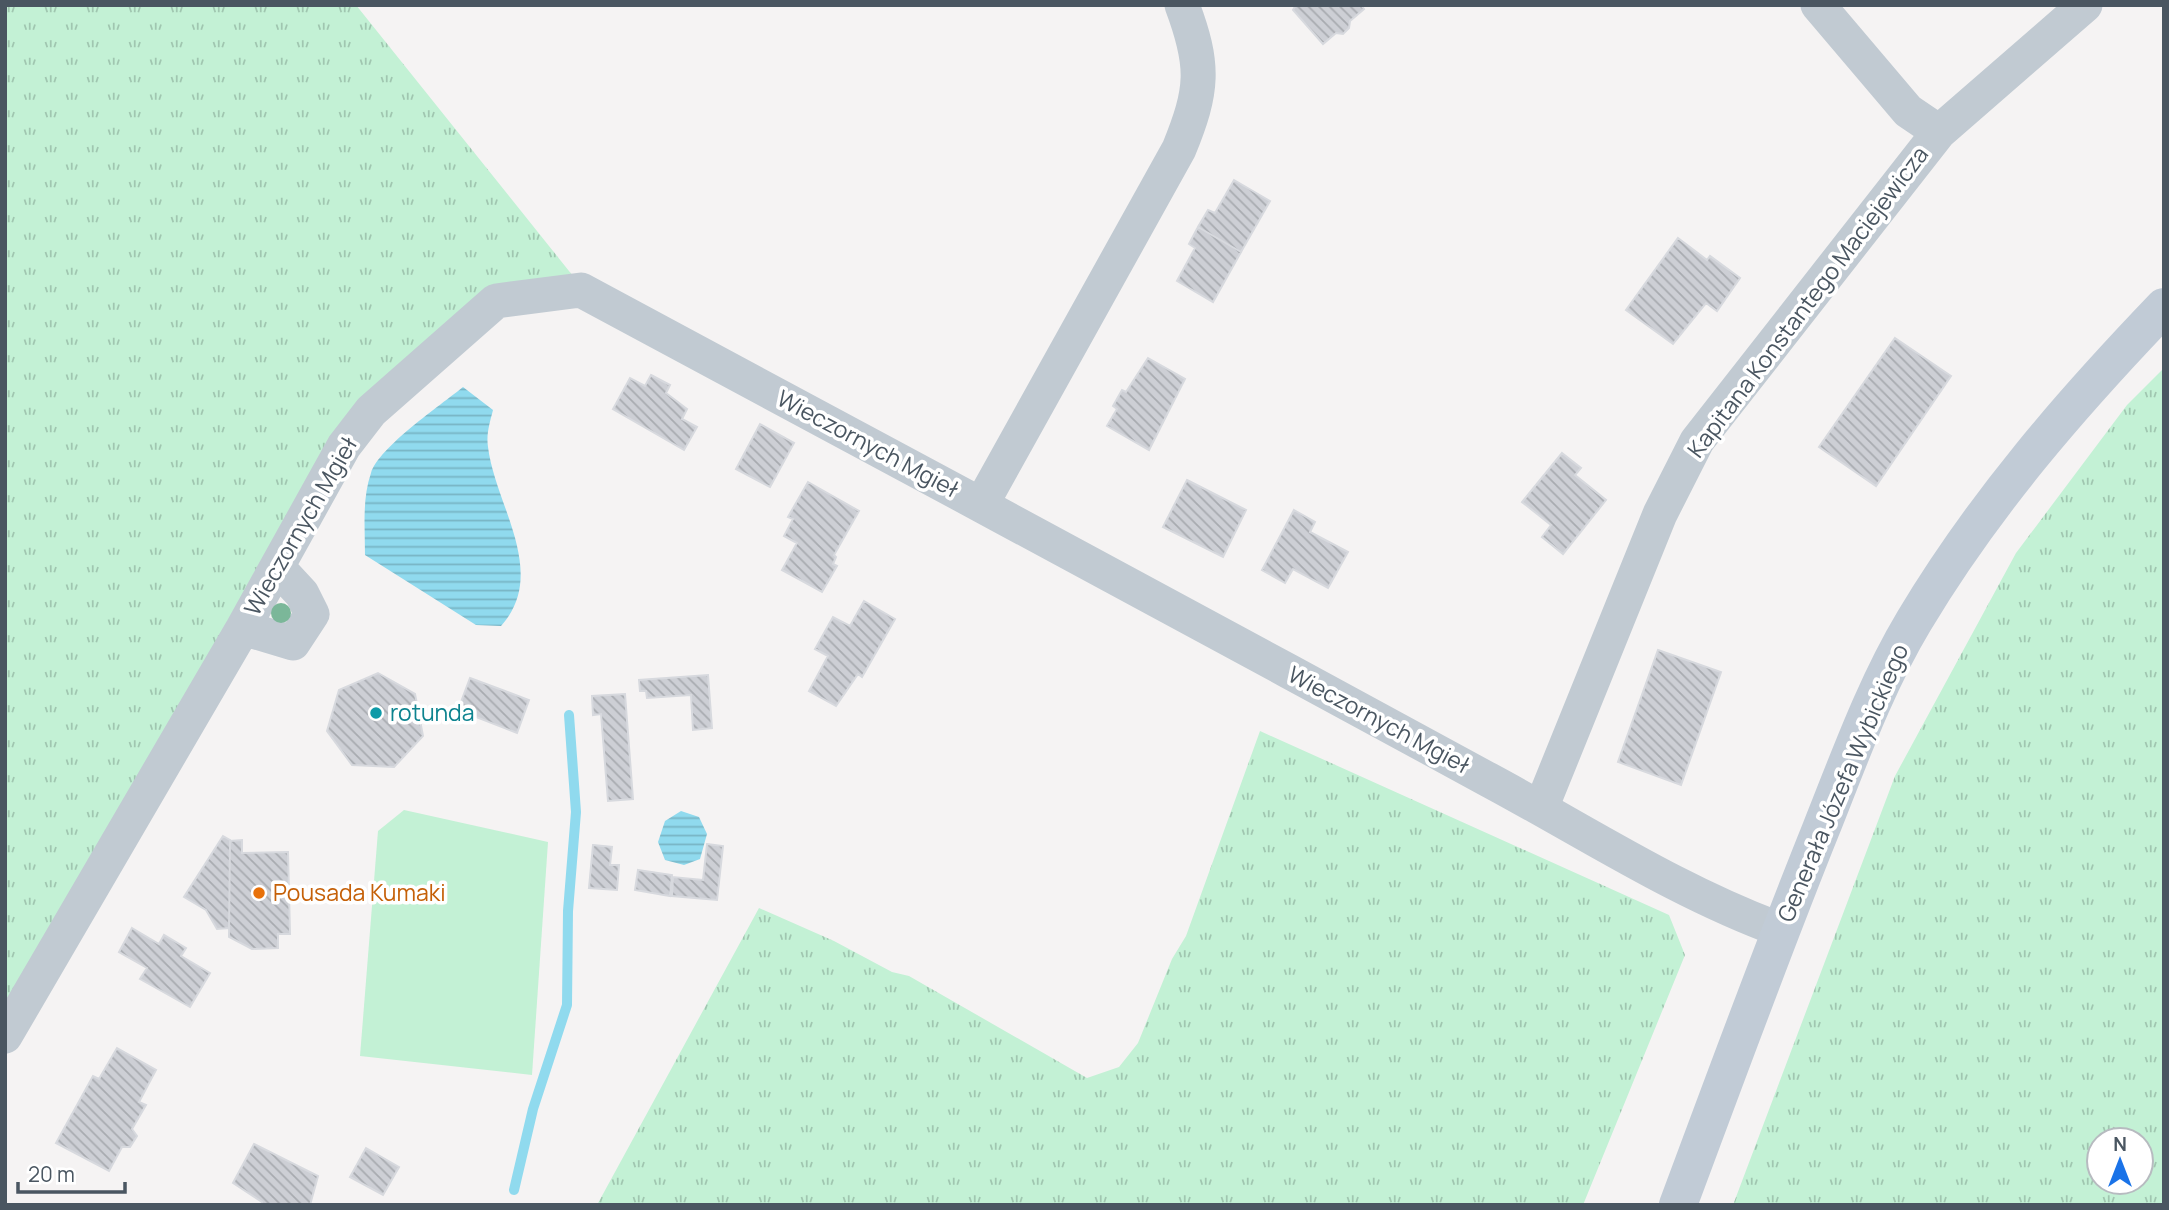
<svg xmlns="http://www.w3.org/2000/svg" width="2169" height="1210" font-family="Manrope,sans-serif">
<style>
.grass{fill:url(#grass-tufts);fill-rule:evenodd}
.park{fill:#c3f1d5}
.water{fill:url(#water-rules)}
.lines{fill:none;stroke-linecap:round;stroke-linejoin:round}
.stream{stroke:#90daee;stroke-width:10}
.building{fill:url(#building-back-hatch);stroke:#d7d9de;stroke-width:2}
.street{stroke:#c1cad2;stroke-width:35}
.secondary{stroke:#c1cbd6;stroke-width:38}
.tree{fill:#7bb799}
.culture-dot{fill:#0f9aa8;stroke:#fff;stroke-width:2.5}
.food-dot{fill:#e8710a;stroke:#fff;stroke-width:2.5}
.labels{text-anchor:middle;stroke-width:7;stroke-linejoin:round;paint-order:stroke}
.street-label{font-size:23px;fill:#4a5661;stroke:#fff}
.culture-label{font-size:23px;fill:#0d838f;stroke:#fff;text-anchor:start}
.food-label{font-size:23px;fill:#c56008;stroke:#fff;text-anchor:start}
</style>
<defs>
<pattern id="grass-tufts" width="24" height="20" patternUnits="userSpaceOnUse" patternTransform="scale(1.75)"><rect width="24" height="20" fill="#c3f1d5"/><path d="M3 7l-1-3M5 7V3M7 7l1-3M15 17l-1-3M17 17v-4M19 17l1-3" fill="none" stroke="#a0c6b0"/></pattern>
<pattern id="water-rules" width="6" height="5" patternUnits="userSpaceOnUse" patternTransform="scale(1.75)"><rect width="6" height="5" fill="#90daee"/><path d="M0 2.5h6" fill="none" stroke="#78b4c4"/></pattern>
<pattern id="building-back-hatch" width="6" height="6" patternUnits="userSpaceOnUse" patternTransform="scale(1.75)"><rect width="6" height="6" fill="#cdcfd5"/><path d="M-1 5l2 2M0 0l6 6M5-1l2 2" fill="none" stroke="#a8abb0"/></pattern>
</defs>
<rect width="100%" height="100%" fill="#f5f3f3"/>
<path class="grass" d="M5 5H356L573 276 496 289 367 400 5 1016Z
M2164 368V1205H1733L1895 776 2016 553 2127 405ZM2141 1140V1182H2099V1140Z
M1260 731 1669 915 1685 955 1583 1205H597L759 908 834 941 892 972 909 976 1087 1078 1119 1067 1138 1043 1172 959 1186 936Z"/>
<path class="park" d="M404 810 548 842 532 1075 360 1056 378 831Z"/>
<path class="water" d="M463 387 493 410C490 422 486 434 488 447 495 505 549 573 501 626L476 625 365 555C365 528 362 499 371 473 379 447 441 405 463 387Z
M681 811 699 817 707 834 700 859 684 865 665 860 658 842 665 821Z"/>
<g class="lines">
<path class="stream" d="M514 1190 533 1109 567 1005 568 911 576 812 569 715"/>
</g>
<path class="building" d="M1296 5H1361L1364 9 1350 21 1349 28 1343 34 1336 33 1323 44 1293 10Z
M1234 180 1270 201 1241 252 1198 227 1208 210 1215 213Z
M1198 227 1241 252 1213 302 1177 281 1195 248 1189 244Z
M1678 238 1707 260 1710 256 1740 278 1717 311 1706 303 1673 344 1626 310Z
M1895 338 1951 376 1876 486 1819 447Z
M1148 358 1185 379 1149 450 1107 426 1117 409 1113 406 1122 390 1126 392Z
M651 375 670 385 666 393 687 409 682 419 697 427 684 450 613 409 630 378 645 386Z
M760 424 794 443 770 487 736 469Z
M1562 453 1581 468 1575 475 1606 500 1563 554 1542 537 1551 525 1522 502Z
M1187 480 1246 510 1223 557 1163 527Z
M808 482 859 511 834 555 836 557 833 564 837 566 822 592 782 570 797 543 784 536 793 519 788 517Z
M1294 510 1315 522 1310 532 1348 552 1328 588 1293 569 1285 583 1262 570Z
M864 601 895 619 862 677 858 674 836 706 809 691 828 656 815 649 833 617 850 626Z
M1658 650 1721 672 1681 785 1618 762Z
M378 673 415 694 423 736 394 767 352 765 327 731 339 690Z
M708 675 712 728 693 730 691 695 647 698 646 691H640L639 680Z
M470 678 529 700 517 733 458 710Z
M625 694 633 799 608 801 601 714 593 715 592 696Z
M223 836 230 840 229 928 217 929 206 910 184 897Z
M242 840V853L288 852 290 934H278V948L252 949 229 937 230 841Z
M707 844 723 846 717 900 672 896 673 877 703 880Z
M593 845 612 847 610 865H619L617 890 589 888Z
M638 870 672 875 670 896 635 890Z
M132 928 159 944 164 935 186 948 181 956 210 973 190 1007 140 979 147 968 119 952Z
M117 1048 156 1070 139 1102 146 1105 132 1129 137 1136 130 1147H122L109 1171 56 1143 93 1076 99 1079Z
M254 1144 318 1176 310 1205H260L262 1202 233 1183Z
M366 1148 399 1167 383 1195 350 1177Z"/>
<g class="lines">
<path class="street" d="M1182 5C1205 66 1203 90 1179 149L981 505C1150 596 1320 688 1489 780 1586 832 1677 892 1781 930
M1818 5 1908 111 1939 132
M243 628 293 643 312 614 302 594 277 567
M1541 808 1660 514 1697 441 1939 132 2085 5
M5 1036 243 628 344 446 371 411 496 301 581 290 981 505"/>
<path class="secondary" d="M1678 1205C1725 1079 1771 953 1821 829 1849 759 1875 686 1914 621 1984 504 2070 405 2164 307"/>
</g>
<circle class="tree" cx="281" cy="613" r="10"/>
<circle class="culture-dot" cx="376" cy="713" r="7"/>
<circle class="food-dot" cx="259" cy="893" r="7"/>
<g class="labels">
<g class="street-label">
<text transform="translate(1808 302) rotate(-53)" y="8">Kapitana Konstantego Maciejewicza</text>
<text transform="translate(868 444) rotate(28)" y="8">Wieczornych Mgieł</text>
<text transform="translate(301 526) rotate(-60)" y="8">Wieczornych Mgieł</text>
<text transform="translate(1379 720) rotate(28)" y="8">Wieczornych Mgieł</text>
<text transform="translate(1843 783) rotate(-67)" y="8">Generała Józefa Wybickiego</text>
</g>
<g class="culture-label">
<text x="390" y="721">rotunda</text>
</g>
<g class="food-label">
<text x="273" y="901">Pousada Kumaki</text>
</g>
</g>
<rect width="2169" height="1210" fill="none" stroke="#4a5661" stroke-width="14"/>
<g transform="translate(2120 1161)"><circle r="33" fill="#ffffff" stroke="#b7bbc0" stroke-width="2"/>
<path d="M0-5L12 26L0 18L-12 26Z" fill="#1a73e8"/>
<text y="-10" font-size="19" font-weight="bold" text-anchor="middle" fill="#4a5661">N</text>
</g>
<path d="M18 1182v10h107v-10" fill="none" stroke="#4a5661" stroke-width="3.5"/>
<text x="28" y="1182" font-size="21" fill="#4a5661" stroke="#ffffff" stroke-width="5" paint-order="stroke">20 m</text>
</svg>
